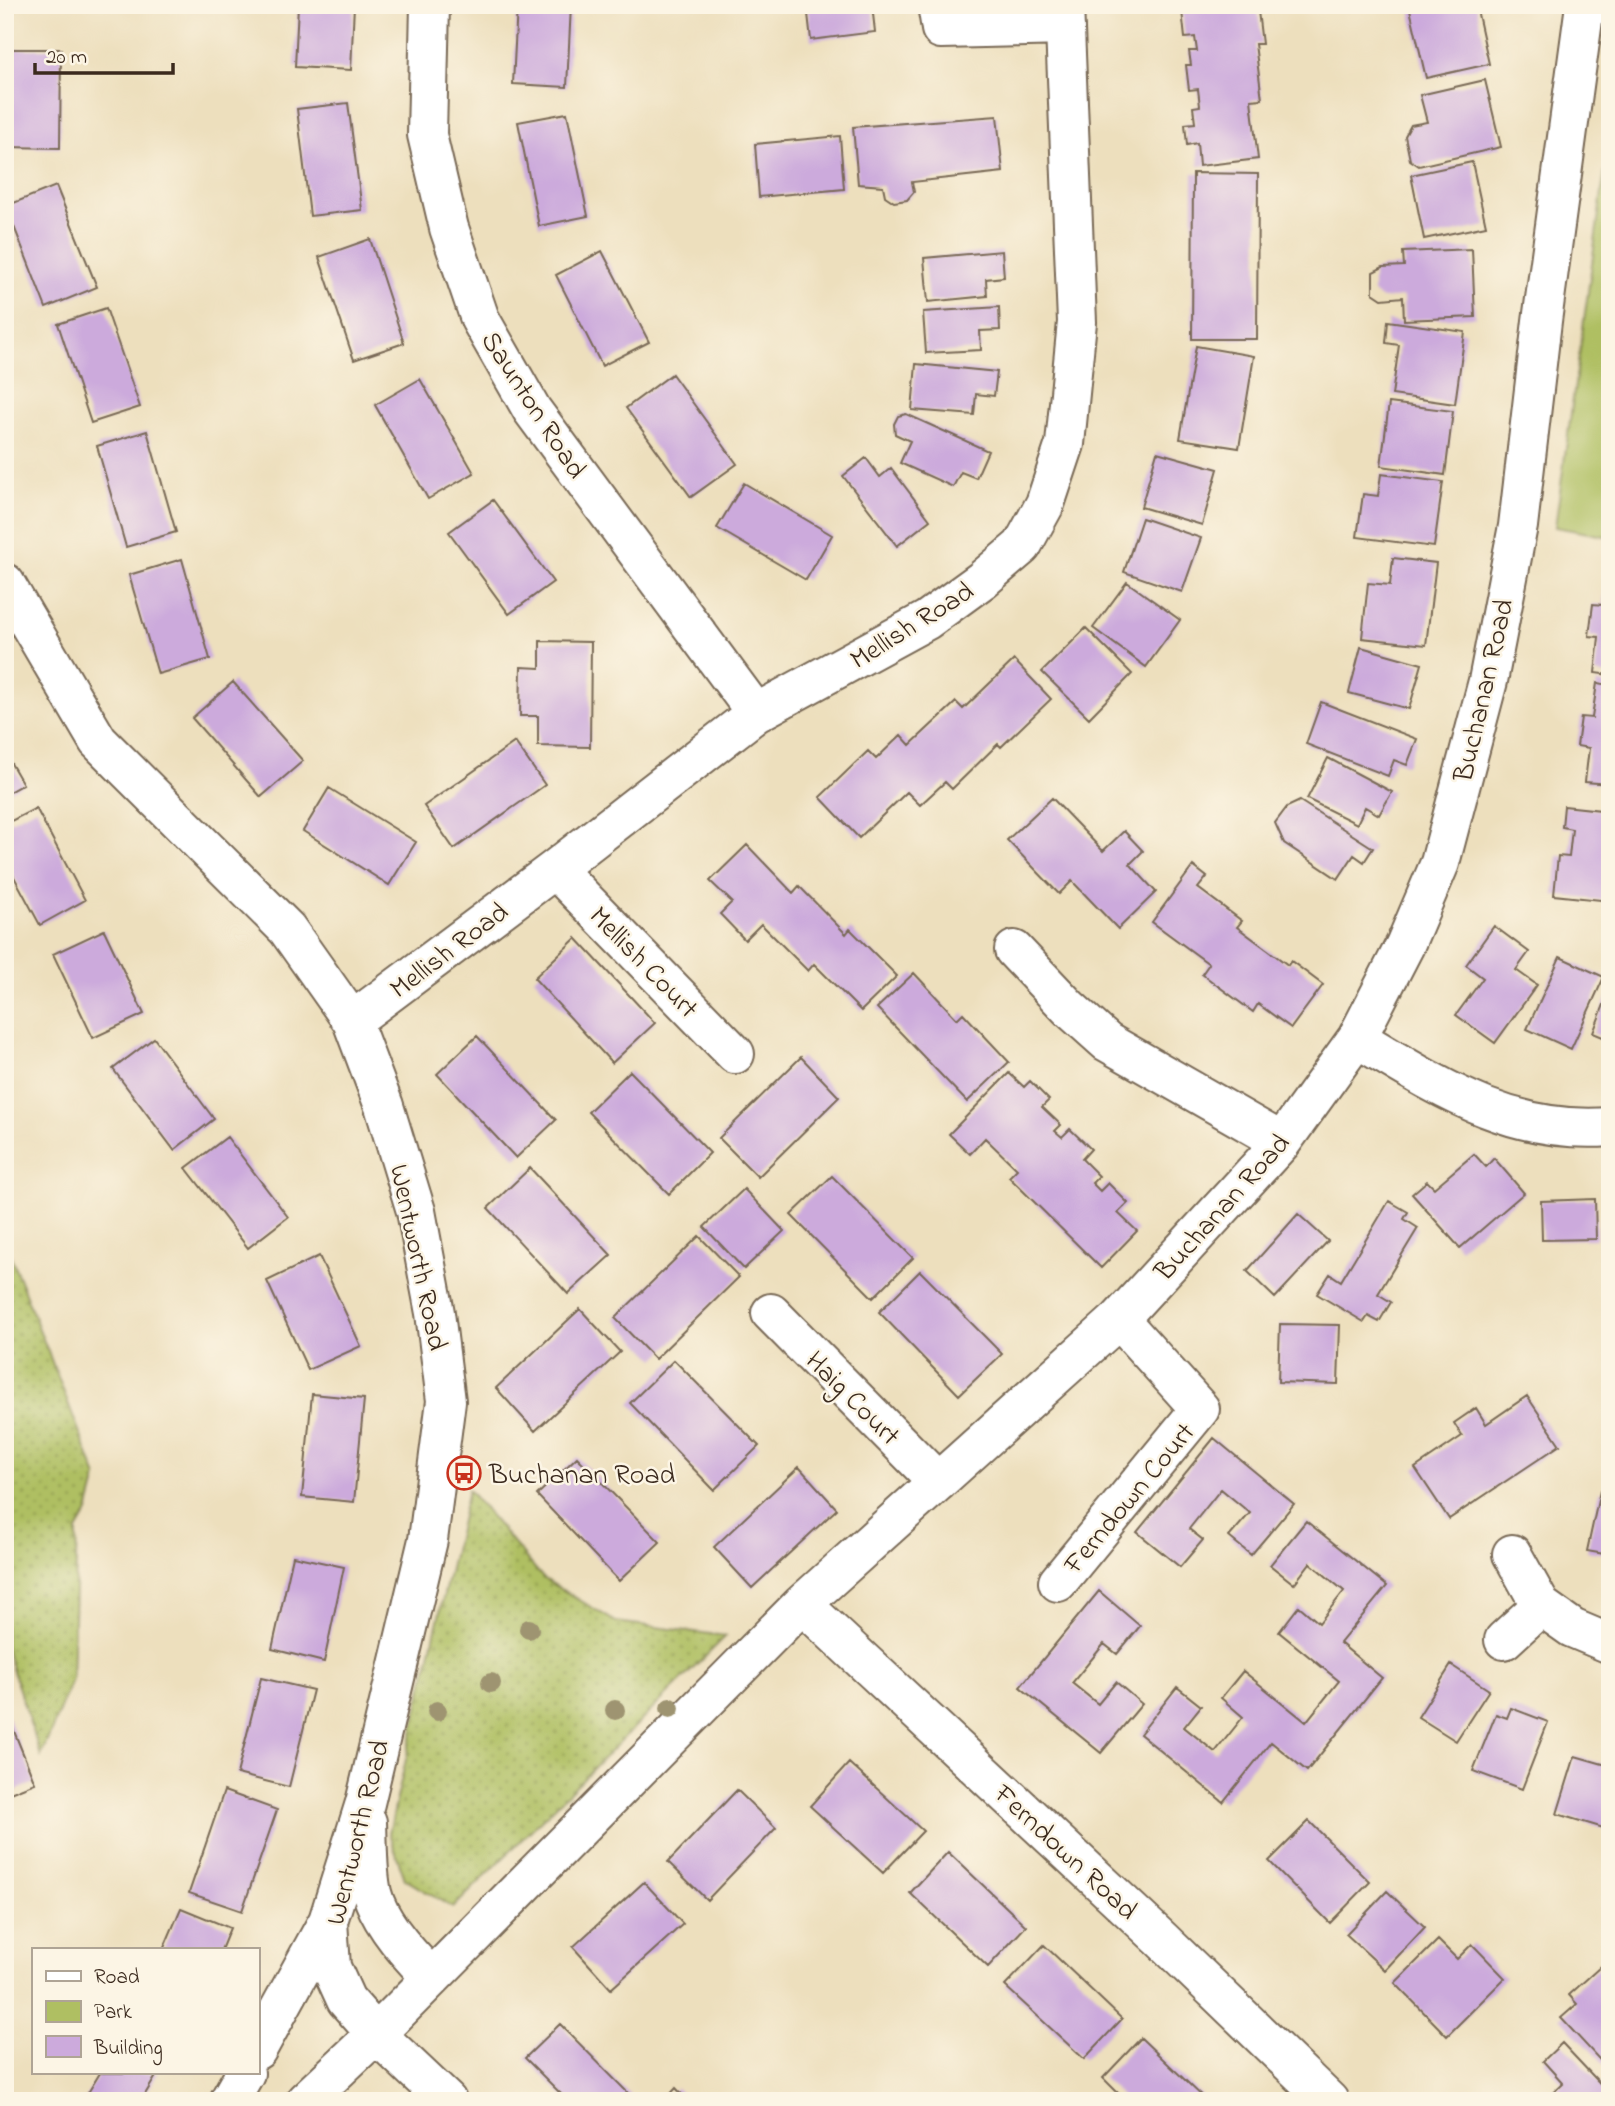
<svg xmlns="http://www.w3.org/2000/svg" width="1615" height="2106" font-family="'Indie Flower',sans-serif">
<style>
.grass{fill:url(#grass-dots);stroke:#757440;stroke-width:2}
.park{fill:#afbf62;stroke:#757440;stroke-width:2}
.building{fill:#ccaadc}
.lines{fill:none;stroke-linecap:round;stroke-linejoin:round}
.minor-casing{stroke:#796956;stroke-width:42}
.minor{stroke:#fff;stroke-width:38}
.tree{fill:#9e9471}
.labels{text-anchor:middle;stroke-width:5;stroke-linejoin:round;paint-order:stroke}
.street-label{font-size:28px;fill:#3b2a1e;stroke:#fcf5e5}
.poi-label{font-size:28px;fill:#3b2a1e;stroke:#fcf5e5;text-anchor:start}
</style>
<defs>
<pattern id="grass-dots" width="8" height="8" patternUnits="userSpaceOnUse" patternTransform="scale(1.75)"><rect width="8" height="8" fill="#afbf62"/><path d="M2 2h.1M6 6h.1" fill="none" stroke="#909b50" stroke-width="1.8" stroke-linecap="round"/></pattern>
</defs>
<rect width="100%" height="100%" fill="#fcf5e5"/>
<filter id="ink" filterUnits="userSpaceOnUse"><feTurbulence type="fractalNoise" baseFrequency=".0143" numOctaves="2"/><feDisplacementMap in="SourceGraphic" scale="14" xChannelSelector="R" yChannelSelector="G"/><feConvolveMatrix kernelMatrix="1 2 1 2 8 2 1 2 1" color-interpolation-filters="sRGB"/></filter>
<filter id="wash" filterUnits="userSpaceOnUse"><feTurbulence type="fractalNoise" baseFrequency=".00686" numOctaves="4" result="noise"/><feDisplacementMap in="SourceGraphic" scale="28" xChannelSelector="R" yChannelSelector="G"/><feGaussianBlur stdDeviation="1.57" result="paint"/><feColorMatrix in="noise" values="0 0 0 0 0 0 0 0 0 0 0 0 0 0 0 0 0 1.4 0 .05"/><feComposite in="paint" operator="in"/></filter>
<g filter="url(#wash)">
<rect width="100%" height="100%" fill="#eddfbd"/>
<path class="grass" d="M5 1242 97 1477 88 1512 77 1531 72 1679 41 1756 5 1647Z
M468 1490 543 1578 616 1622 726 1636 453 1908 405 1879 389 1833Z"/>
<path class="park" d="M1610 135V537L1555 527Z"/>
<g id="blocks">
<path class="building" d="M298 5H354L351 70 295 67Z
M517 5H571L567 87 513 84Z
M807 5H872L875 32 811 40Z
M1191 5H1265L1258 11 1262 44H1255L1262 99 1251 100 1258 159 1199 166 1197 143 1187 145 1185 124 1195 123 1193 107 1200 106 1198 89 1189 90 1186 65H1191L1189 51H1197L1195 37 1185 38 1182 11 1191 10Z
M1409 5H1476L1489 64 1426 78Z
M6 49H61L60 148 6 147Z
M1485 80 1501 147 1419 166 1410 160 1405 136 1411 125 1427 122 1420 95Z
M348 103 362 210 310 216 297 109Z
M567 113 588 216 539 226 518 122Z
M997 116 1003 172 912 182 914 192 907 200 894 202 885 196 883 186 858 184 853 127Z
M840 136 844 189 759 197 755 144Z
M1472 162 1486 226 1424 239 1411 175Z
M1193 173 1258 174 1257 339H1192Z
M56 186 97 287 46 308 6 206Z
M370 239 404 343 354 360 319 257Z
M1472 249 1475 317 1404 320 1403 297 1382 299 1373 293V272L1383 267 1404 266 1403 252Z
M602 251 649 342 602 366 556 275Z
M1002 251 1004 277 986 279 987 296 928 302 924 258Z
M999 307 1000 330 980 331 981 350 926 353 923 312Z
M106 308 140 407 91 423 58 324Z
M1388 321 1465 332 1455 404 1392 395 1399 345 1386 343Z
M1196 346 1254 356 1239 448 1180 439Z
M916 364 997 372 994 396 976 394 974 415 912 410Z
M672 374 737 464 691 497 626 408Z
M420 379 474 473 428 499 375 405Z
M1389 403 1453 411 1445 475 1381 466Z
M906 414 988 451 976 478 961 472 953 487 900 463 910 441 895 434 894 424 898 416Z
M147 431 176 532 126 547 97 446Z
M1157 452 1218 469 1202 525 1141 507Z
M866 458 880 477 891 468 930 520 897 546 843 476Z
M1381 474 1443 482 1434 547 1357 537 1363 494 1378 496Z
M744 483 832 535 806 580 717 528Z
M493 500 553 582 509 614 449 532Z
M1142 518 1201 538 1182 592 1124 572Z
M1393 558 1436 563 1426 645 1362 638 1368 583 1390 585Z
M182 559 210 659 158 674 129 575Z
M1127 582 1180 620 1146 667 1093 628Z
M1605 587 1610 588V675L1595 673 1599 637 1589 636 1593 604 1603 605Z
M1086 628 1132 674 1089 718 1042 672Z
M540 641 591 642 590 747 538 746V716H520L521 667 540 668Z
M1361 647 1422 664 1409 709 1349 693Z
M1014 660 1051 699 1001 747 998 744 952 789 945 782 920 805 907 792 859 838 820 797 868 751 876 759 901 735 910 745 956 702 963 709Z
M233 682 303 761 261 797 192 718Z
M1597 683 1610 685V784L1585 782 1589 748 1577 746 1581 717 1592 718Z
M1321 702 1417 739 1407 765 1394 760 1388 776 1306 744Z
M515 742 545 785 454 849 424 806Z
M5 753 23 784 5 794Z
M1328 758 1392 792 1379 815 1365 807 1357 824 1307 799Z
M329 788 416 842 389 885 303 831Z
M1052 798 1103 851 1124 831 1143 851 1130 864 1156 892 1118 929 1072 881 1059 894 1007 840Z
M1300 801 1373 848 1364 862 1354 855 1338 879 1284 843 1275 823 1287 807Z
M1564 806 1610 811V901L1554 895 1558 856 1569 857 1572 829 1562 827Z
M36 808 85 900 40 925 5 860V824Z
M747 845 793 893 799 886 846 934 850 929 897 976 861 1011 814 964 808 971 761 924 745 940 720 914 732 902 710 881Z
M1193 866 1207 877 1198 888 1242 921 1237 927 1288 965 1291 961 1323 985 1291 1028 1258 1004 1253 1012 1202 974 1209 964 1152 922Z
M1494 926 1529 952 1516 970 1537 985 1495 1043 1456 1015 1483 978 1466 965Z
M104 930 144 1014 93 1038 53 954Z
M576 938 655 1023 612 1063 534 978Z
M1560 957 1604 977 1571 1049 1527 1029Z
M914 973 957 1019 963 1013 1009 1062 967 1102 877 1008Z
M1610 989V1040L1593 1033Z
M477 1036 556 1120 516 1158 437 1074Z
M154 1038 214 1119 174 1150 113 1069Z
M801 1057 839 1097 758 1177 719 1138Z
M630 1071 710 1153 669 1194 588 1112Z
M1009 1073 1024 1087 1030 1081 1049 1100 1042 1107 1061 1125 1055 1131 1062 1137 1070 1129 1091 1149 1082 1159 1099 1176 1092 1183 1100 1191 1108 1183 1128 1203 1118 1213 1137 1231 1101 1268 1009 1177 1017 1169 985 1138 970 1154 949 1134Z
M227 1137 288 1217 248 1248 186 1168Z
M1474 1154 1486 1167 1494 1158 1524 1193 1460 1248 1412 1194 1427 1181 1434 1188Z
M530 1168 611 1255 568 1294 488 1208Z
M832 1176 913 1258 873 1298 791 1215Z
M744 1189 784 1231 744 1269 704 1227Z
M1595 1199 1596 1239 1542 1240 1541 1201Z
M1389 1201 1408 1212 1404 1219 1418 1228 1378 1294 1391 1302 1379 1322 1368 1316 1364 1322 1317 1294 1330 1274 1341 1281Z
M1298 1214 1328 1241 1275 1298 1247 1271Z
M699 1236 739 1277 655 1359 615 1318Z
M319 1256 361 1346 308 1370 267 1281Z
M920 1271 1002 1354 959 1395 879 1312Z
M580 1309 620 1352 535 1431 496 1388Z
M1280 1324 1340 1325 1338 1384 1278 1382Z
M674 1360 759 1446 714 1490 630 1403Z
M312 1394 364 1399 354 1502 302 1497Z
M1527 1396 1560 1445 1449 1519 1415 1468 1462 1436 1454 1423 1476 1408 1486 1424Z
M1214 1438 1294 1504 1251 1555 1229 1537 1250 1513 1221 1489 1189 1529 1203 1540 1180 1567 1137 1532Z
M577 1457 660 1542 619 1581 537 1495Z
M799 1467 837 1509 752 1588 714 1547Z
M1600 1491 1610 1493V1555L1587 1551Z
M1306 1521 1387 1586 1340 1643 1382 1678 1307 1771 1271 1742 1223 1802 1140 1734 1177 1687 1201 1706 1184 1727 1215 1752 1243 1717 1221 1698 1243 1671 1306 1722 1339 1681 1279 1632 1299 1606 1319 1623 1344 1591 1310 1563 1294 1584 1270 1565Z
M293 1556 344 1567 324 1662 272 1649Z
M1099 1591 1140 1626 1117 1654 1104 1644 1072 1683 1098 1704 1116 1682 1142 1704 1101 1753 1020 1687Z
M1451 1665 1489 1690 1456 1741 1418 1717Z
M261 1678 313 1690 289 1787 237 1774Z
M1511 1708 1548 1722 1522 1789 1473 1771 1496 1714 1507 1718Z
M5 1709 35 1783 5 1795Z
M1575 1756 1610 1766V1830L1557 1814Z
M849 1763 923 1831 883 1873 810 1806Z
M737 1790 776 1828 707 1900 668 1862Z
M224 1791 277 1810 242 1911 189 1893Z
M1309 1821 1370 1882 1330 1923 1269 1861Z
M948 1852 1026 1926 988 1967 910 1893Z
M644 1882 683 1924 611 1989 573 1947Z
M1387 1891 1425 1927 1385 1970 1346 1934Z
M181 1908 230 1928 221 1950H163Z
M1438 1940 1457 1959 1472 1944 1505 1978 1447 2036 1395 1983Z
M1044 1945 1122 2019 1084 2059 1005 1986Z
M1610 1958V2071L1561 2018 1577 2004 1569 1995Z
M560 2024 636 2101H568L525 2058Z
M1141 2038 1207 2101H1126L1103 2078Z
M1562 2043 1610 2094V2101H1544L1563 2083 1543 2061Z
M100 2073H158L141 2101H83Z
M676 2088 688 2101H664Z"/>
</g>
</g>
<g filter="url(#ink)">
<use href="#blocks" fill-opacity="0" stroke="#796956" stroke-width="2"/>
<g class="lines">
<defs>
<path id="minor" d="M430 5 427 135 449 228 480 319 532 410 756 713
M937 5 941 29 1065 26
M5 583 98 741 287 929 352 1021 384 1106 416 1211 435 1313 446 1401 428 1540 365 1803 328 1921 331 1967 346 2000 376 2034 447 2101
M555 869 735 1054
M1014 950 1069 1008 1107 1042 1282 1142
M352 1021 555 869 756 713 927 620 982 580 1022 546 1045 504 1065 444 1077 322 1064 5
M1357 1038C1439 1087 1510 1135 1610 1127
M771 1313 938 1482
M1512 1554 1541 1606 1572 1628 1610 1644
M1058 1582 1200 1409 1119 1319
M802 1604 1160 1938 1329 2101
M1504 1640 1541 1606
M367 1822C368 1845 367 1871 372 1893 379 1922 410 1956 431 1977
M257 2050 328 1921
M229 2101 245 2073
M305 2101 376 2034 802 1604 1119 1319 1282 1142 1357 1038 1405 945 1440 863 1488 681 1518 526 1542 321 1585 5"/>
</defs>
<use href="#minor" class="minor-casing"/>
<use href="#minor" class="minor"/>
</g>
<g class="tree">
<circle cx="529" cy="1629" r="10"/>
<circle cx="491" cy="1683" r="10"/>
<circle cx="670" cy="1708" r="10"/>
<circle cx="615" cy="1710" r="10"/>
<circle cx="437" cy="1711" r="10"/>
</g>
</g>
<defs>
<symbol id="bus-ring" viewBox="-11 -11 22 22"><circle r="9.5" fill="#fcf5e5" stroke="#c8321e" stroke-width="1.5"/><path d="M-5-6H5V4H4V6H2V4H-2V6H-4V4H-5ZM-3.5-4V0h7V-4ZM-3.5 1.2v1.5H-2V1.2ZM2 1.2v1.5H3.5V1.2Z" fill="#c8321e"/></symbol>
</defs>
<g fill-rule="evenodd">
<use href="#bus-ring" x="445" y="1454" width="38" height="38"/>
</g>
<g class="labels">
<g class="street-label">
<text transform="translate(535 404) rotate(57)" y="10">Saunton Road</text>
<text transform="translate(911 624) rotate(-32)" y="10">Mellish Road</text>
<text transform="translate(1482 690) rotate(-77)" y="10">Buchanan Road</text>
<text transform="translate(448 949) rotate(-37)" y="10">Mellish Road</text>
<text transform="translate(645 961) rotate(46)" y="10">Mellish Court</text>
<text transform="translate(1221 1206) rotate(-48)" y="10">Buchanan Road</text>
<text transform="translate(420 1257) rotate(78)" y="10">Wentworth Road</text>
<text transform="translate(854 1397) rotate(45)" y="10">Haig Court</text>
<text transform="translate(1128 1497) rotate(-50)" y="10">Ferndown Court</text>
<text transform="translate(356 1832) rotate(-76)" y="10">Wentworth Road</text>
<text transform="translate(1067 1851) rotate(43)" y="10">Ferndown Road</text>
</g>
<g class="poi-label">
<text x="489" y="1483">Buchanan Road</text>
</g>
</g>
<rect width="1615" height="2106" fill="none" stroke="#fcf5e5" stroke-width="28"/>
<rect x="32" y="1948" width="228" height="126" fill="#fcf5e5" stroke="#afa495" stroke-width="2"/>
<rect x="46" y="1971" width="35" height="10" fill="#ffffff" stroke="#afa495" stroke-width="2"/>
<text x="94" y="1983" font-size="21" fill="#3b2a1e">Road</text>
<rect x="46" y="2001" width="35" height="21" fill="#afbf62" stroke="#afa495" stroke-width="2"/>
<text x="94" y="2018" font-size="21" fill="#3b2a1e">Park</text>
<rect x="46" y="2036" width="35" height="21" fill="#ccaadc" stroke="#afa495" stroke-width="2"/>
<text x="94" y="2054" font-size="21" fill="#3b2a1e">Building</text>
<path d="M35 63v10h138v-10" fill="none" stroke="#3b2a1e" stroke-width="3.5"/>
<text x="46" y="63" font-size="21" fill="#3b2a1e" stroke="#fcf5e5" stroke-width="5" paint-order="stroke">20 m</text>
</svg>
